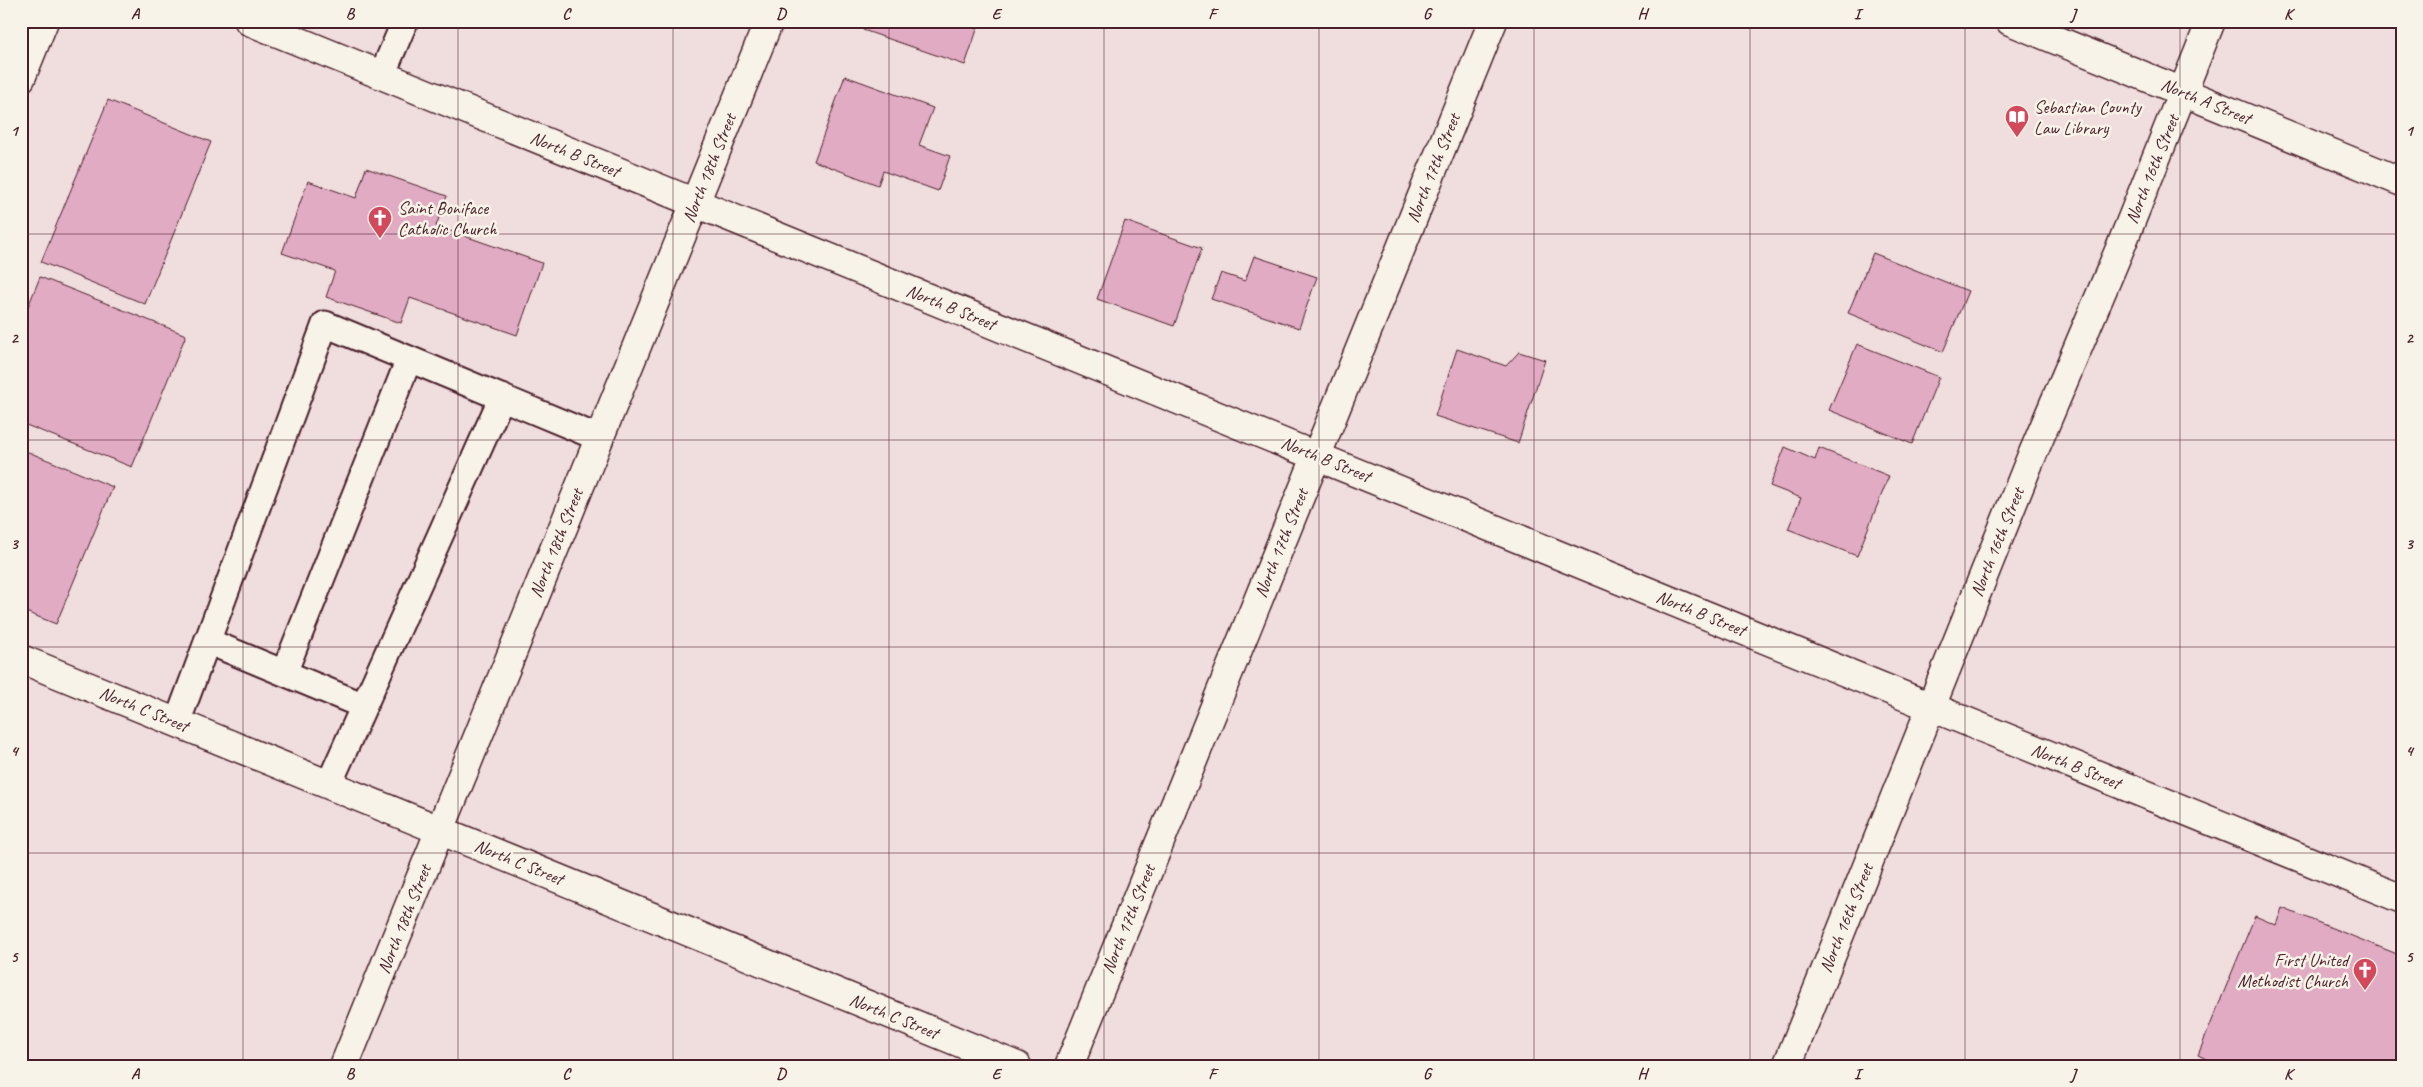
<svg xmlns="http://www.w3.org/2000/svg" width="2423" height="1087" font-family="Caveat,sans-serif">
<style>
.building{fill:#e1abc3;stroke:#4a1f2b}
.lines{fill:none;stroke-linecap:round;stroke-linejoin:round}
.lane-casing{stroke:#4a1f2b;stroke-width:29}
.street-casing{stroke:#4a1f2b;stroke-width:31}
.secondary-casing{stroke:#4a1f2b;stroke-width:31}
.lane{stroke:#f7f3e8;stroke-width:25}
.street{stroke:#f7f3e8;stroke-width:28}
.secondary{stroke:#f7f3e8;stroke-width:28}
.grid{fill:none;stroke:#4a1f2b;stroke-width:1;stroke-opacity:0.55}
.labels{text-anchor:middle;stroke-width:5;stroke-linejoin:round;paint-order:stroke}
.street-label{font-size:18px;fill:#4a1f2b;stroke:#f7f3e8}
.poi-label{font-size:18px;fill:#4a1f2b;stroke:#f7f3e8;text-anchor:start}
.neatline{fill:none;stroke:#4a1f2b;stroke-width:2}
.grid-label{font-size:16px;text-anchor:middle;font-weight:bold;fill:#4a1f2b}
</style>
<rect width="100%" height="100%" fill="#f0dddd"/>
<filter id="ink" filterUnits="userSpaceOnUse"><feTurbulence type="fractalNoise" baseFrequency=".02" numOctaves="2"/><feDisplacementMap in="SourceGraphic" scale="10" xChannelSelector="R" yChannelSelector="G"/><feConvolveMatrix kernelMatrix="1 2 1 2 8 2 1 2 1" color-interpolation-filters="sRGB"/></filter>
<g filter="url(#ink)">
<path class="building" d="M867 21H980L965 65 863 30Z
M845 76 933 108 919 145 950 156 938 191 883 171 878 185 814 161Z
M108 100 211 142 145 304 41 262Z
M366 168 447 196 436 226 542 263 517 335 410 298 401 323 326 297 335 271 282 253 308 181 356 198Z
M1125 221 1202 248 1174 326 1097 299Z
M1873 253 1968 291 1943 352 1848 313Z
M1254 256 1317 277 1299 328 1211 299 1221 273 1245 281Z
M40 277 186 335 132 467 21 423V324Z
M1857 344 1939 377 1912 444 1829 410Z
M1457 349 1506 366 1519 352 1545 360 1518 443 1435 416Z
M1785 447 1815 460 1819 448 1889 476 1857 556 1788 529 1801 498 1770 486Z
M21 449 113 487 56 624 21 610Z
M2282 908 2402 956V1066H2221L2198 1055 2255 916 2276 925Z"/>
<g class="lines">
<defs>
<path id="lane" d="M382 75 405 21
M207 641 364 706
M284 673 409 359
M177 723 325 324 599 438
M329 784 502 397"/>
<path id="street" d="M21 78 44 21
M21 659 1017 1066
M344 1066 769 21
M1069 1066 1493 21
M1787 1066 2028 465 2121 246 2211 21"/>
<path id="secondary" d="M249 21 2402 899
M2010 21 2402 182"/>
</defs>
<use href="#lane" class="lane-casing"/>
<use href="#street" class="street-casing"/>
<use href="#secondary" class="secondary-casing"/>
<use href="#lane" class="lane"/>
<use href="#street" class="street"/>
<use href="#secondary" class="secondary"/>
</g>
</g>
<path class="grid" d="M243 21V1066M458 21V1066M673 21V1066M889 21V1066M1104 21V1066M1319 21V1066M1534 21V1066M1750 21V1066M1965 21V1066M2180 21V1066M21 234H2402M21 440H2402M21 647H2402M21 853H2402"/>
<defs>
<symbol id="library-pin" viewBox="-11 -11 22 30"><path d="M0 17L-7.5 6A9.5 9.5 0 1 1 7.5 6Z" fill="#d1495b" stroke="#f7f3e8"/><path d="M-6-4Q-3-5.5-.7-3.5V5Q-3 3-6 4ZM6-4Q3-5.5 .7-3.5V5Q3 3 6 4Z" fill="#fff"/></symbol>
<symbol id="church-pin" viewBox="-11 -11 22 30"><path d="M0 17L-7.5 6A9.5 9.5 0 1 1 7.5 6Z" fill="#d1495b" stroke="#f7f3e8"/><path d="M-1.2-6h2.4v3.5h3.3v2.4h-3.3V6h-2.4V-.1h-3.3v-2.4h3.3Z" fill="#fff"/></symbol>
</defs>
<g fill-rule="evenodd">
<use href="#library-pin" x="2003" y="103" width="28" height="38"/>
<use href="#church-pin" x="366" y="204" width="28" height="38"/>
<use href="#church-pin" x="2351" y="956" width="28" height="38"/>
</g>
<g class="labels">
<g class="street-label">
<text transform="translate(2206 101) rotate(22)" y="6">North A Street</text>
<text transform="translate(575 154) rotate(22)" y="6">North B Street</text>
<text transform="translate(709 168) rotate(-68)" y="6">North 18th Street</text>
<text transform="translate(1433 168) rotate(-68)" y="6">North 17th Street</text>
<text transform="translate(2152 169) rotate(-68)" y="6">North 16th Street</text>
<text transform="translate(951 307) rotate(22)" y="6">North B Street</text>
<text transform="translate(1326 459) rotate(22)" y="6">North B Street</text>
<text transform="translate(1997 542) rotate(-68)" y="6">North 16th Street</text>
<text transform="translate(556 543) rotate(-68)" y="6">North 18th Street</text>
<text transform="translate(1281 543) rotate(-68)" y="6">North 17th Street</text>
<text transform="translate(1701 613) rotate(22)" y="6">North B Street</text>
<text transform="translate(144 709) rotate(22)" y="6">North C Street</text>
<text transform="translate(2076 766) rotate(22)" y="6">North B Street</text>
<text transform="translate(519 862) rotate(22)" y="6">North C Street</text>
<text transform="translate(1846 918) rotate(-68)" y="6">North 16th Street</text>
<text transform="translate(404 919) rotate(-68)" y="6">North 18th Street</text>
<text transform="translate(1128 919) rotate(-68)" y="6">North 17th Street</text>
<text transform="translate(894 1016) rotate(22)" y="6">North C Street</text>
</g>
<g class="poi-label">
<text x="2034" y="113">Sebastian County<tspan x="2034" dy="21">Law Library</tspan></text>
<text x="398" y="214">Saint Boniface<tspan x="398" dy="21">Catholic Church</tspan></text>
<text x="2348" y="966" text-anchor="end">First United<tspan x="2348" dy="21">Methodist Church</tspan></text>
</g>
</g>
<rect width="2423" height="1087" fill="none" stroke="#f7f3e8" stroke-width="55"/>
<rect x="28" y="28" width="2368" height="1032" class="neatline"/>
<g class="grid-label">
<text x="135" y="19">A</text>
<text x="350" y="19">B</text>
<text x="566" y="19">C</text>
<text x="781" y="19">D</text>
<text x="996" y="19">E</text>
<text x="1212" y="19">F</text>
<text x="1427" y="19">G</text>
<text x="1642" y="19">H</text>
<text x="1857" y="19">I</text>
<text x="2073" y="19">J</text>
<text x="2288" y="19">K</text>
<text x="14" y="136">1</text>
<text x="2409" y="136">1</text>
<text x="14" y="343">2</text>
<text x="2409" y="343">2</text>
<text x="14" y="549">3</text>
<text x="2409" y="549">3</text>
<text x="14" y="756">4</text>
<text x="2409" y="756">4</text>
<text x="14" y="962">5</text>
<text x="2409" y="962">5</text>
<text x="135" y="1079">A</text>
<text x="350" y="1079">B</text>
<text x="566" y="1079">C</text>
<text x="781" y="1079">D</text>
<text x="996" y="1079">E</text>
<text x="1212" y="1079">F</text>
<text x="1427" y="1079">G</text>
<text x="1642" y="1079">H</text>
<text x="1857" y="1079">I</text>
<text x="2073" y="1079">J</text>
<text x="2288" y="1079">K</text>
</g>
</svg>
